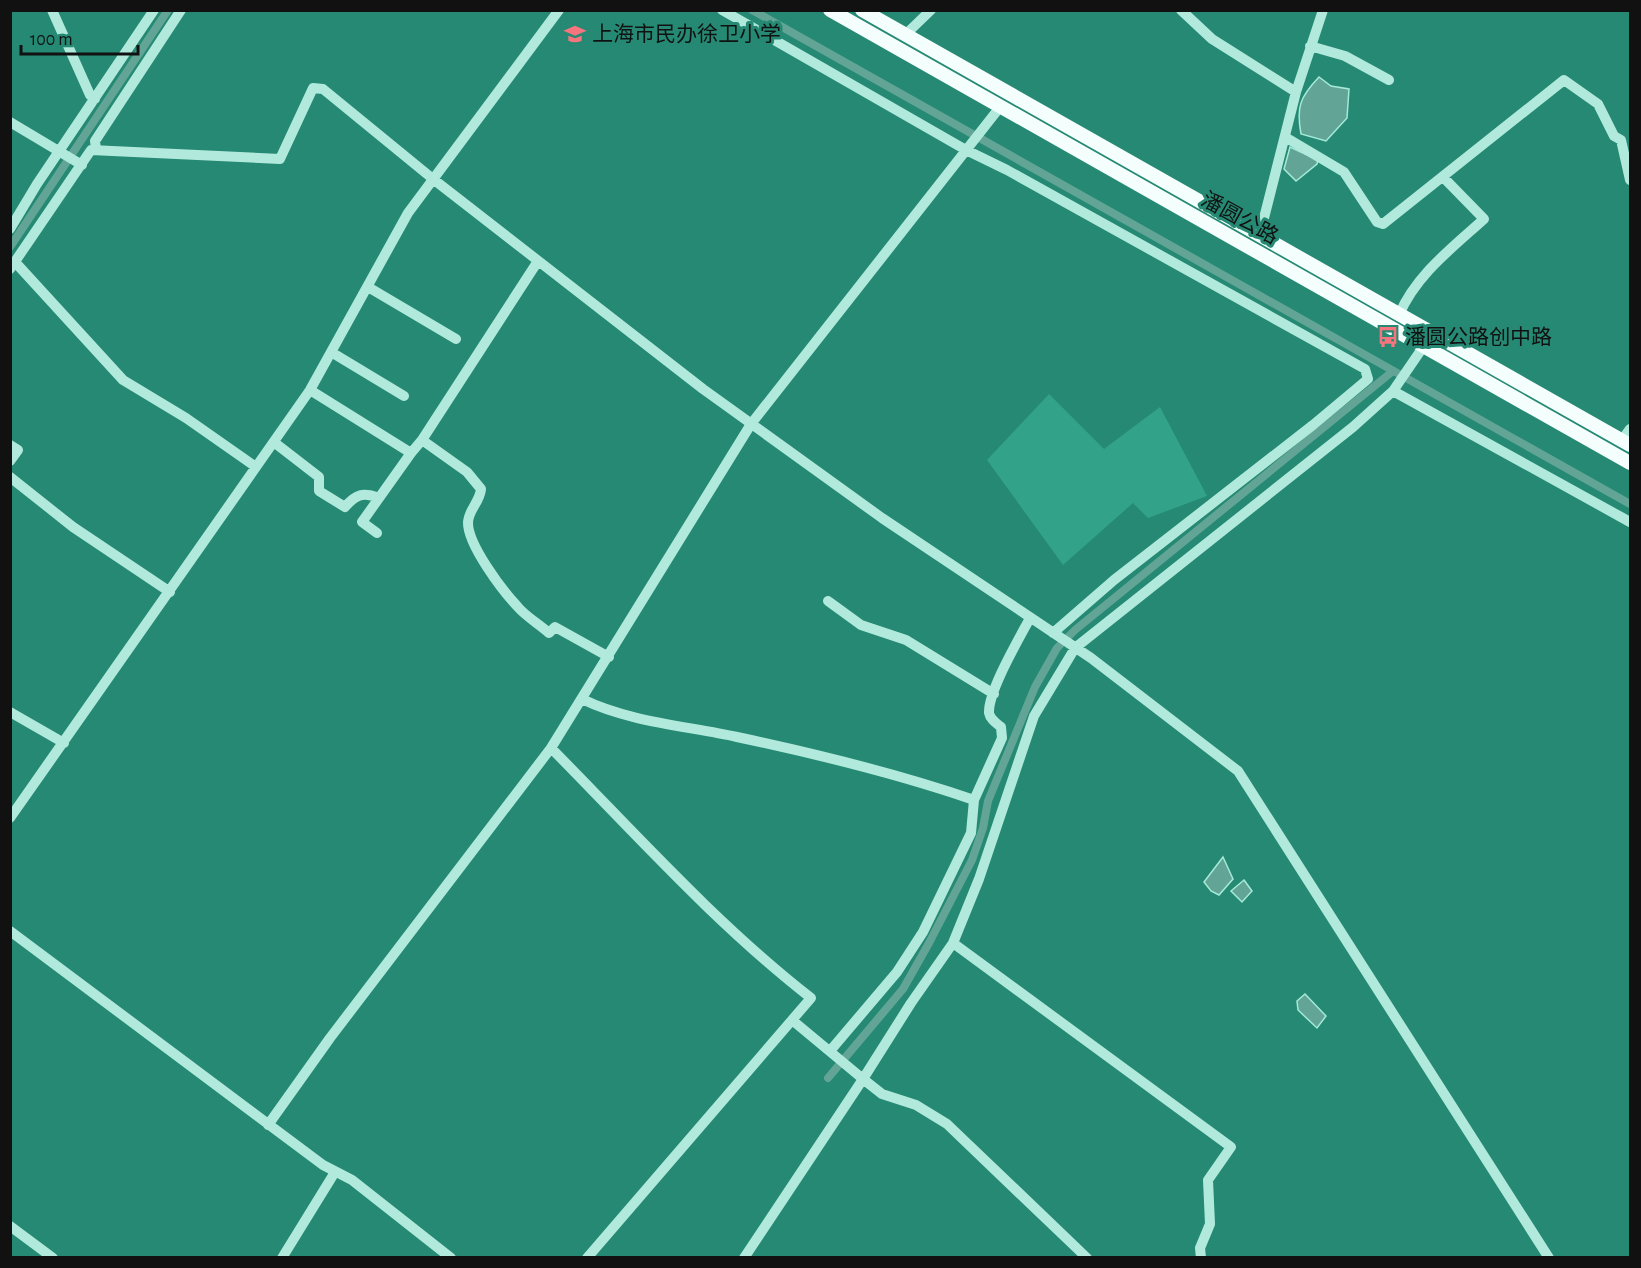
<svg xmlns="http://www.w3.org/2000/svg" width="1641" height="1268" font-family="'Alegreya Sans','Noto Sans SC',sans-serif">
<style>
.green{fill:#32a388}
.water{fill:#62a596;stroke:#a5ead9;stroke-width:1.5}
.lines{fill:none;stroke-linecap:round;stroke-linejoin:round}
.canal{stroke:#62a596;stroke-width:8}
.minor{stroke:#b1eadc;stroke-width:10}
.major{stroke:#f4fefc;stroke-width:14}
.labels{text-anchor:middle;stroke-width:6;stroke-linejoin:round;paint-order:stroke}
.poi-label{font-size:21px;fill:#111;stroke:#258973;text-anchor:start}
.street-label{font-size:21px;fill:#111;stroke:#258973}
</style>
<rect width="100%" height="100%" fill="#258973"/>
<path class="green" d="M1049 394 1104 449 1160 407 1207 496 1148 518 1133 503 1063 565 987 460Z"/>
<path class="water" d="M1319 77 1331 86 1349 89 1347 118 1326 141 1301 134C1296 107 1300 97 1319 77Z
M1290 147 1318 160 1317 164 1296 181 1284 169Z
M1223 857 1233 879 1219 895 1211 891 1204 882Z
M1244 880 1252 891 1242 902 1231 891Z
M1305 994 1326 1016 1317 1028 1298 1010 1297 1001Z"/>
<g class="lines">
<path class="canal" d="M752 10 1630 504
M10 247 168 10
M828 1078 903 989 929 943 972 860 983 828 988 801 1035 687 1057 648 1075 630 1393 371"/>
<path class="minor" d="M52 10 90 95 95 99
M722 10 966 150 1007 170 1365 369 1368 379 1313 425 1114 580 1053 633
M1181 10 1212 39 1296 92
M905 35 931 10
M1310 46 1345 56 1389 80
M10 122 82 165
M1285 137 1344 172 1377 222 1383 224 1564 80 1598 104 1614 136 1621 140 1630 180
M96 149 95 141 181 10
M10 229 37 184 154 10
M1256 235 1263 222 1296 92 1323 10
M15 262 123 380 186 418 256 467
M10 269 91 150 280 159 313 88 323 89 433 179 703 389 882 518 1091 658 1238 771 1549 1258
M368 287 456 339
M1399 315C1416 275 1452 248 1484 219L1443 177
M1432 334 1393 391 1630 522
M331 352 404 396
M310 390 411 453 422 440 538 261
M422 440 467 472 481 489C480 502 468 510 468 523 468 545 502 590 517 606 525 616 539 624 549 633L555 627 609 657
M1622 440 1630 429
M275 443 319 477V491L345 507C356 494 363 492 379 498
M10 445 18 450 10 461
M10 477 73 527 170 592
M377 533 362 522 411 453
M828 601 861 625 906 640 994 694
M582 699C629 722 687 726 737 737 817 754 896 773 974 800
M10 712 64 743
M551 748C635 833 716 924 811 998L587 1258
M10 818 310 390 408 213 559 10
M10 931 323 1165 352 1180 451 1258
M953 943 1231 1147 1208 1180 1210 1224 1200 1248 1201 1258
M830 1051 897 972 923 932 971 833 974 800 1002 738 1001 727C996 723 990 719 989 713 988 691 1019 639 1030 618
M268 1125 330 1038 551 748 751 424 1000 107
M10 1226 53 1258
M282 1258 335 1172
M744 1258 863 1079 792 1020
M1087 1258 947 1124 916 1105 882 1094 863 1079 911 1003 953 943 979 879 1034 716 1075 648 1353 427 1393 391"/>
<path class="major" d="M830 10 1630 463
M862 10 1630 445"/>
</g>
<defs>
<symbol id="school-bare" viewBox="-9 -9 18 18"><path d="M0-5L7-2L0 1L-7-2ZM-4 1L0 2.5L4 1V4Q0 6-4 4Z" fill="#f4757e" stroke="#258973" stroke-width="2.5" paint-order="stroke"/></symbol>
<symbol id="bus-bare" viewBox="-9 -9 18 18"><path d="M-5-6H5V4H4V6H2V4H-2V6H-4V4H-5ZM-3.5-4V0h7V-4ZM-3.5 1.2v1.5H-2V1.2ZM2 1.2v1.5H3.5V1.2Z" fill="#f4757e" stroke="#258973" stroke-width="2.5" paint-order="stroke"/></symbol>
</defs>
<g fill-rule="evenodd">
<use href="#school-bare" x="560" y="19" width="30" height="30"/>
<use href="#bus-bare" x="1373" y="322" width="30" height="30"/>
</g>
<g class="labels">
<g class="poi-label">
<text x="592" y="41">上海市民办徐卫小学</text>
<text x="1405" y="344">潘圆公路创中路</text>
</g>
<g class="street-label">
<text transform="translate(1240 218) rotate(29)" y="7">潘圆公路</text>
</g>
</g>
<rect width="1641" height="1268" fill="none" stroke="#111111" stroke-width="24"/>
<path d="M21 45v9h117v-9" fill="none" stroke="#111111" stroke-width="3"/>
<text x="30" y="45" font-size="18" fill="#111111" stroke="#258973" stroke-width="4.5" paint-order="stroke">100 m</text>
</svg>
